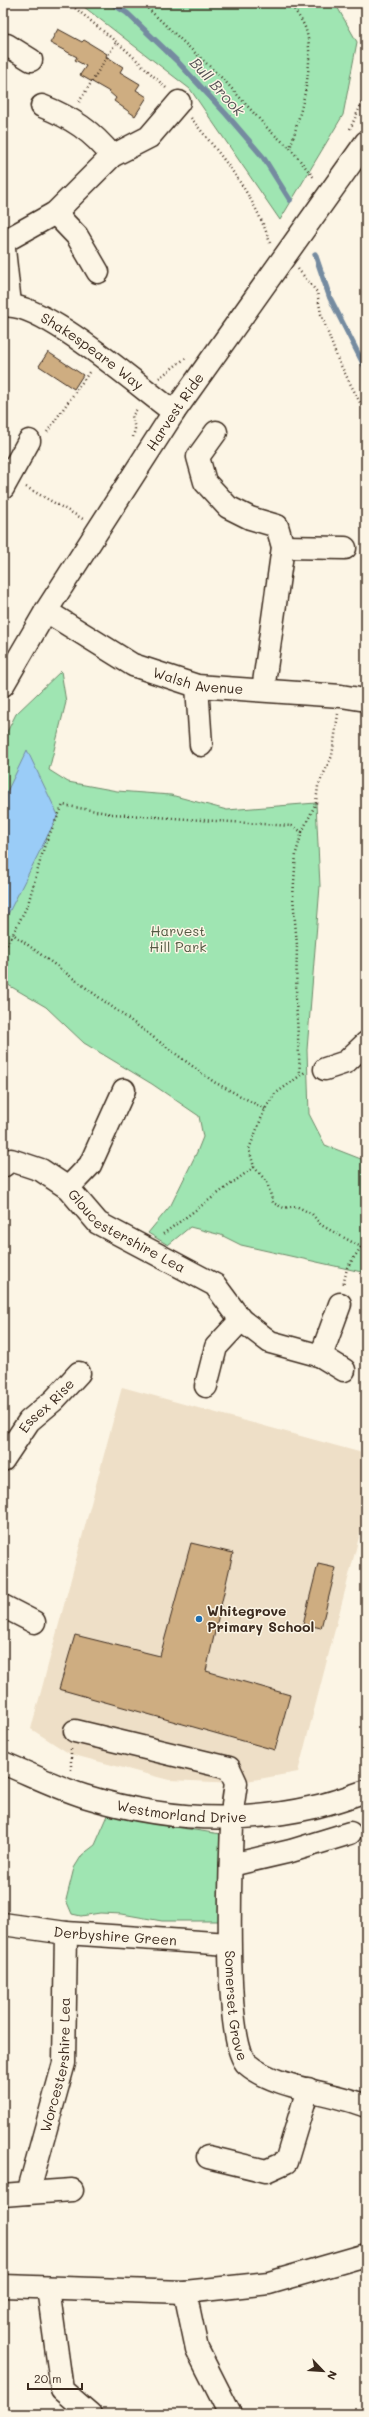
<svg xmlns="http://www.w3.org/2000/svg" width="369" height="2417" font-family="Mali,sans-serif">
<style>
.built{fill:#eedfc7}
.green{fill:#9fe5b2;stroke:#6d8868}
.water{fill:#9accf7;stroke:#748ba0}
.lines{fill:none;stroke-linecap:round;stroke-linejoin:round}
.stream{stroke:#748ba0;stroke-width:5.5}
.building{fill:#cead81;stroke:#3b2a1e}
.minor-casing{stroke:#3b2a1e;stroke-width:25}
.path{stroke:#3b2a1e;stroke-width:2.5;stroke-dasharray:1 3;stroke-linecap:butt}
.minor{stroke:#fcf5e5;stroke-width:22}
.poi-dot{fill:#1f6fb2;stroke:#fcf5e5;stroke-width:1.5}
.labels{text-anchor:middle;stroke-width:3;stroke-linejoin:round;paint-order:stroke}
.street-label{font-size:14px;fill:#3b2a1e;stroke:#fcf5e5}
.park-label{font-size:14px;fill:#545943;stroke:#fcf5e5}
.poi-label{font-size:14px;font-weight:bold;fill:#3b2a1e;stroke:#fcf5e5;text-anchor:start}
.water-label{font-size:15px;font-style:italic;fill:#535254;stroke:#fcf5e5}
</style>
<rect width="100%" height="100%" fill="#fcf5e5"/>
<filter id="ink" filterUnits="userSpaceOnUse"><feTurbulence type="fractalNoise" baseFrequency=".025" numOctaves="2"/><feDisplacementMap in="SourceGraphic" scale="8" xChannelSelector="R" yChannelSelector="G"/><feConvolveMatrix kernelMatrix="1 2 1 2 8 2 1 2 1" color-interpolation-filters="sRGB"/></filter>
<g filter="url(#ink)">
<path class="built" d="M122 1387 366 1454V1510L298 1772 236 1783 169 1780 70 1754 31 1729Z"/>
<path class="green" d="M79 3H335L357 42 343 115 280 220 190 89Z
M61 671 66 702 49 770 68 782 117 791 171 795 227 810 316 803 320 886 307 1050 309 1114 325 1145 366 1161V1273L241 1245 221 1235 190 1227 168 1245 148 1233 171 1205 197 1152 203 1137 199 1116 152 1084 84 1043 46 1007 3 982V740L16 714Z
M109 1813 161 1825 221 1834 220 1921H162L122 1914 100 1913 81 1916 72 1914 66 1900 74 1868 82 1855 95 1845Z"/>
<path class="water" d="M27 750 58 815 3 924V800Z"/>
<g class="lines">
<path class="stream" d="M111 3 127 13 178 62 226 114 263 157 290 200
M315 254 330 298 366 369"/>
</g>
<path class="building" d="M58 29 82 42 84 40 107 54 106 56 123 67 120 72 140 84 136 90 147 97 135 116 114 101 116 98 108 91 80 75 86 66 75 60 77 57 50 43Z
M48 352 83 375 74 389 39 366Z
M191 1543 233 1553 206 1671 290 1695 275 1750 59 1689 75 1635 160 1656Z
M318 1564 336 1568 321 1628 303 1624Z"/>
<g class="lines">
<defs>
<g id="minor">
<path d="M3 46 7 45 31 60"/>
<path d="M42 106C72 118 92 131 112 156"/>
<path d="M55 213 77 236 98 272"/>
<path d="M3 240 10 304"/>
<path d="M5 241 55 213 112 156 149 137 179 102"/>
<path id="s1" d="M3 306C41 299 140 388 174 412"/>
<path d="M216 432 198 457 205 482 228 507 250 518 277 526 283 547 263 690"/>
<path d="M3 488 29 441"/>
<path d="M283 547 345 548"/>
<path id="s2" d="M46 611 133 665 197 686 341 696 366 700"/>
<path id="s3" d="M3 685 46 611 174 412 366 142"/>
<path d="M197 686 201 745"/>
<path d="M325 1069 346 1062 366 1043"/>
<path id="s4" d="M3 1166 11 1160 41 1170 68 1188 98 1223 215 1285 241 1320 270 1342 321 1356 344 1370"/>
<path d="M68 1188 90 1165 124 1090"/>
<path d="M321 1356 340 1304"/>
<path d="M206 1386 216 1347 241 1320"/>
<path id="s5" d="M3 1460 29 1421 54 1400 79 1373"/>
<path d="M3 1606 34 1622"/>
<path id="s6" d="M75 1731 229 1768 236 1783 233 1804C231 1844 222 2043 247 2064 274 2088 332 2092 366 2106"/>
<path id="s7" d="M3 1763C30 1774 56 1787 84 1796 159 1819 237 1825 314 1807 332 1803 349 1797 366 1791"/>
<path d="M231 1865 291 1851 350 1833"/>
<path id="s8" d="M3 1924 66 1933 229 1944"/>
<path d="M208 2157 266 2171 286 2162 308 2089"/>
<path d="M28 2193 72 2190"/>
<path id="s9" d="M3 2195 28 2193 64 2063 66 1933"/>
<path d="M3 2286 185 2292 269 2283 366 2255"/>
<path d="M48 2288 62 2390 90 2414"/>
<path d="M185 2292 197 2349 230 2414"/>
</g>
</defs>
<use href="#minor" class="minor-casing"/>
<path class="path" d="M69 3 126 50 166 88
M142 3 224 80 270 131 290 148
M290 3C295 11 303 21 306 30 316 64 300 115 290 148L315 179
M363 22 366 20
M79 102 117 41
M191 118C222 157 255 195 270 243
M350 129 366 94
M298 269 317 292 321 314 338 360 366 414
M159 378 187 357
M47 432 90 371
M133 437 135 429 132 416 138 408
M26 487 83 519
M302 832 316 803 318 786 332 756 338 714
M3 952 13 934
M265 1109 214 1082 13 934 28 904 45 844 63 805 112 814 292 826 302 832 296 853 293 897 297 945 296 999 300 1075
M254 1167 267 1182 273 1203 284 1208 296 1206 312 1214 321 1225 361 1247 347 1268 343 1286
M163 1234 254 1167 249 1149 265 1109 275 1094 305 1072
M361 1247 366 1251
M71 1770V1749"/>
<use href="#minor" class="minor"/>
</g>
</g>
<circle class="poi-dot" cx="199" cy="1619" r="4"/>
<g class="labels">
<g class="street-label">
<text dy="5" stroke="none"><textPath href="#s1" startOffset="102">Shakespeare Way</textPath></text>
<text dy="5" stroke="none"><textPath href="#s3" startOffset="323">Harvest Ride</textPath></text>
<text dy="5" stroke="none"><textPath href="#s2" startOffset="170">Walsh Avenue</textPath></text>
<text dy="5" stroke="none"><textPath href="#s4" startOffset="148">Gloucestershire Lea</textPath></text>
<text dy="5" stroke="none"><textPath href="#s5" startOffset="70">Essex Rise</textPath></text>
<text dy="5" stroke="none"><textPath href="#s7" startOffset="187">Westmorland Drive</textPath></text>
<text dy="5" stroke="none"><textPath href="#s8" startOffset="113">Derbyshire Green</textPath></text>
<text dy="5" stroke="none"><textPath href="#s6" startOffset="398">Somerset Grove</textPath></text>
<text dy="5" stroke="none"><textPath href="#s9" startOffset="157">Worcestershire Lea</textPath></text>
</g>
<g class="park-label">
<text x="178" y="936">Harvest<tspan x="178" dy="16">Hill Park</tspan></text>
</g>
<g class="poi-label">
<text x="207" y="1616">Whitegrove<tspan x="207" dy="16">Primary School</tspan></text>
</g>
<g class="water-label">
<text transform="translate(217 87) rotate(48)" y="5">Bull Brook</text>
</g>
</g>
<rect width="369" height="2417" fill="none" stroke="#fcf5e5" stroke-width="16"/>
<rect x="8" y="8" width="353" height="2401" fill="none" stroke="#3b2a1e" stroke-width="1.5" filter="url(#ink)"/>
<g transform="translate(323 2371) rotate(115)" stroke="#fcf5e5" stroke-width="3" paint-order="stroke">
<path d="M0-3L7 15L0 10L-7 15Z" fill="#3b2a1e"/>
<text y="-6" font-size="11" font-weight="bold" text-anchor="middle" fill="#3b2a1e">N</text>
</g>
<path d="M28 2383v6h54v-6" fill="none" stroke="#3b2a1e" stroke-width="2"/>
<text x="34" y="2383" font-size="12" fill="#3b2a1e" stroke="#fcf5e5" stroke-width="3" paint-order="stroke">20 m</text>
</svg>
